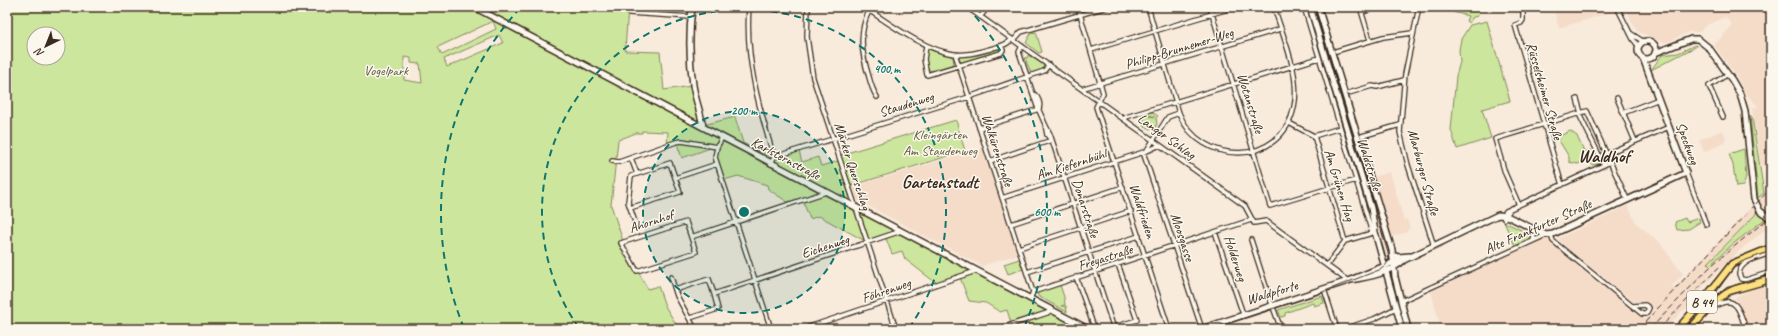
<svg xmlns="http://www.w3.org/2000/svg" width="1778" height="336" font-family="Caveat,sans-serif">
<style>
.built{fill:#f4dcc9}
.green{fill:#cce69d;stroke:#84885e;fill-rule:evenodd}
.lines{fill:none;stroke-linecap:round;stroke-linejoin:round}
.street-casing{stroke:#3b2a1e;stroke-width:6}
.secondary-casing{stroke:#3b2a1e;stroke-width:8}
.primary-casing{stroke:#3b2a1e;stroke-width:9}
.street{stroke:#fbf7ec;stroke-width:3.5}
.secondary{stroke:#fbf7ec;stroke-width:5}
.primary{stroke:#fce080;stroke-width:6}
.tram{stroke:#3b2a1e;stroke-width:1}
.rail{stroke:#3b2a1e;stroke-width:1;stroke-dasharray:6 3;stroke-linecap:butt}
.ring{fill:none;stroke:#0f766e;stroke-width:2;stroke-dasharray:7 5}
.labels{text-anchor:middle;stroke-width:3;stroke-linejoin:round;paint-order:stroke}
.shield{fill:#fbf7ec;stroke:#75685c;stroke-width:1}
.shield-label{font-size:13px;font-weight:bold;fill:#3b2a1e}
.street-label{font-size:14px;fill:#3b2a1e;stroke:#fbf7ec}
.park-label{font-size:14px;fill:#5f593e;stroke:#fbf7ec}
.district-label{font-size:18px;font-weight:bold;fill:#3b2a1e;stroke:#fbf7ec}
.centre{fill:#0f766e;stroke:#fbf7ec;stroke-width:2}
.ring-label{font-size:12px;text-anchor:middle;font-weight:bold;fill:#0f766e;stroke:#fbf7ec;stroke-width:3;stroke-linejoin:round;paint-order:stroke}
</style>
<rect width="100%" height="100%" fill="#f8ebdc"/>
<filter id="ink" filterUnits="userSpaceOnUse"><feTurbulence type="fractalNoise" baseFrequency=".025" numOctaves="2"/><feDisplacementMap in="SourceGraphic" scale="8" xChannelSelector="R" yChannelSelector="G"/><feConvolveMatrix kernelMatrix="1 2 1 2 8 2 1 2 1" color-interpolation-filters="sRGB"/></filter>
<g filter="url(#ink)">
<path class="built" d="M1553 7H1615L1616 9 1602 15 1559 28Z
M1625 7H1771V168L1761 165 1752 109 1758 106 1746 94 1737 77 1714 45 1731 27V23L1725 17 1705 26 1700 32H1688L1668 42H1661L1637 31Z
M1723 130 1726 138 1724 140 1725 143 1704 152 1699 140Z
M983 148 1018 254 982 266 855 199 851 187Z
M1390 172 1404 220 1407 219 1410 229H1407L1408 232 1392 237 1374 177Z
M1771 186V197L1708 264 1710 265 1733 244 1771 214V225L1738 252 1704 285 1701 290 1700 299 1690 309 1683 310 1667 329H1441L1431 291 1546 238 1646 319 1654 309 1646 302 1635 303 1561 243 1559 238 1628 206 1636 223 1660 243 1683 274 1672 286 1674 288Z
M1771 284V329H1748L1735 297 1754 288Z"/>
<path class="green" d="M7 7H628L625 51 660 52 664 90 691 86 703 125 735 117 743 143 775 159 799 151 802 162 818 157 821 166 838 161 853 208 1068 322 1064 329H1030L1027 318 1011 323 1007 310 1000 312 986 303 969 301 959 275 936 283 905 259 902 251 892 254 885 236 867 242 819 216 810 219 802 199 789 203 768 189 767 185 738 176 724 180 713 147 682 158 676 141 667 144 668 132 642 131V133H636L618 140 611 205 623 241 620 245 636 272 639 273 648 289 658 286 665 306 679 329H7ZM493 21 496 29 442 55 438 47ZM34 34H58V58H34ZM499 35 503 43 447 67 444 59ZM404 57 411 58V63L420 64 422 83 404 80Z
M1305 7H1308L1369 210 1373 232Z
M1434 7H1474L1479 11 1478 16 1473 17 1469 23 1466 21 1468 16Z
M1487 21 1510 101 1482 109 1491 138 1457 149 1451 130 1456 76 1460 62 1459 50 1461 39 1470 25Z
M1036 32 1042 52 1039 53 1026 43 1031 33Z
M1695 45 1697 46 1651 70 1662 55 1678 53Z
M1000 48 1001 50 1000 53 960 64 957 59 959 56 978 55Z
M929 49 953 57 954 64 931 71C924 66 926 58 926 50Z
M1028 55 1044 65 1042 70 1031 73 1025 58 1028 57Z
M1152 112 1158 116 1156 118 1157 124 1155 128 1150 129 1143 125 1144 118 1147 116 1155 117 1150 115 1144 117 1142 115Z
M1750 115 1752 117 1764 193 1758 198Z
M956 120 965 151 850 186 840 155Z
M1570 131 1577 136 1584 152 1590 150 1591 151 1585 154 1587 157 1595 154 1599 164 1592 165 1589 159 1578 164 1569 162V157L1558 139 1552 142 1551 138 1557 136 1556 133 1558 132 1560 136Z
M1744 149 1746 178 1743 186 1736 187 1733 165 1729 154Z
M1757 211 1765 219 1733 244 1710 265 1708 263 1755 215Z
M1685 218 1687 222 1699 218 1700 222 1689 229 1677 230 1675 222Z
M1504 222 1530 234 1531 239 1515 246Z
M1019 259 1023 269 1008 274 1004 264Z
M1060 285 1064 297 1065 305 1061 306H1066L1067 312 1038 296 1037 292Z
M1322 296 1324 303 1314 306 1313 303 1285 313V316L1281 317 1278 310Z"/>
<g class="lines">
<defs>
<path id="street" d="M630 7 629 13 691 17
M749 7C745 59 759 108 774 157
M808 7 807 37 813 78 896 329
M864 7C889 23 924 50 954 54 966 56 978 52 990 49 998 46 1007 46 1012 39
M967 7 1245 206 1254 223 1266 221 1348 281
M1078 7 1103 93 1096 107 1169 329
M1148 7 1179 113C1200 167 1282 167 1294 107 1301 76 1283 37 1274 7
M1210 7 1270 206 1356 180
M1304 7 1372 233 1345 241 1327 265
M1360 7 1370 40
M1391 7H1395
M1419 7 1405 74 1400 132 1408 165 1434 246
M1523 7V20L1521 23 1515 25 1562 185
M1617 7 1633 39 1639 47
M869 11C858 33 862 55 869 77 871 85 873 91 877 97
M1362 12 1379 7
M980 17 988 7
M1630 33 1644 42
M1014 40 1021 32 1106 7
M926 46 924 59 927 75 1001 53 1003 50 1001 46
M1022 46 1019 52 1037 106 1045 124 1047 135 1051 140
M1091 50 1235 7
M1336 51 1383 37 1412 33
M955 54 1033 292 1030 299
M1084 88 1280 29
M1349 93 1372 86 1377 87 1404 80
M1034 94C1038 97 1041 103 1039 109
M1617 98 1635 141
M1577 99 1581 113
M1623 113 1659 99
M1579 114 1604 165
M1723 117 1709 86 1728 74
M1124 119 1126 117 1319 58
M1289 123 1314 136 1340 128
M1045 124 1050 134 1114 329
M979 128 1039 109
M1314 136 1345 241
M1362 136 1400 125
M722 138 717 147 715 157 771 329
M1147 150 1168 117 1179 113
M1143 152 1202 329
M1606 154 1669 127
M631 158 637 174
M612 161 619 162 676 142 682 141 717 147
M990 161 1052 140
M771 164 774 157 969 97 1044 71 1049 65
M1686 173 1706 224
M675 178 717 164
M1002 198 1147 151 1160 145
M1519 205 1505 173 1495 139 1587 111 1627 199
M630 208 680 192 670 163 631 176 628 202 635 222
M1511 208 1504 219 1503 215 1506 211 1610 162
M686 222 696 252 637 271 621 243Z
M1011 224 1123 187
M1531 229 1534 236 1533 241
M1215 232 1243 314
M1551 235 1553 241 1642 314H1646L1649 308 1645 305 1633 306
M691 237 826 192
M1251 240 1270 299 1281 329
M1019 248 1131 211
M1771 253C1760 257 1740 260 1739 274L1741 279 1746 280 1771 272
M1027 272 1139 236
M671 277 677 296 695 329
M1076 277 1094 327 1093 329
M1324 289 1337 329
M675 290 709 279 714 294
M1033 292 1251 220
M1401 301 1546 235
M1710 308C1715 307 1721 302 1726 302 1739 300 1742 320 1746 329
M690 318 718 309 714 294 901 231
M1114 327 1137 320 1118 264
M803 329 976 271
M998 329 1047 313 1051 310
M1344 329 1374 319 1396 308"/>
<path id="secondary" d="M474 7 1088 329
M692 7C689 33 689 59 693 85 695 99 701 113 703 127
M1310 7 1371 208 1375 232 1402 329
M1318 7 1392 250 1395 277 1408 329
M1638 50a9 9 0 1 1 18 0a9 9 0 1 1-18 0Z
M1655 53 1691 39H1698L1709 48 1732 80 1740 94 1745 111 1754 199 1760 211 1771 219
M1393 255 1398 257 1410 256
M1350 280C1369 277 1390 273 1404 260L1498 215 1507 216 1546 235 1553 234 1686 173 1643 58
M1201 329 1348 281 1397 261 1403 260"/>
<path id="primary" d="M1678 329 1707 296 1732 264 1771 248
M1690 329 1715 302 1729 291 1771 279"/>
</defs>
<use href="#street" class="street-casing"/>
<use href="#secondary" class="secondary-casing"/>
<use href="#primary" class="primary-casing"/>
<use href="#street" class="street"/>
<use href="#secondary" class="secondary"/>
<use href="#primary" class="primary"/>
<path class="tram" d="M1718 294 1735 285 1771 274
M1211 329 1320 293 1379 270C1386 267 1390 261 1388 253L1315 7
M1683 329 1715 294 1734 267 1741 262 1771 251"/>
<path class="rail" d="M1639 329 1689 274 1771 188
M1650 329 1712 265 1771 216
M1659 329 1719 267"/>
</g>
</g>
<circle cx="744" cy="212" r="101" fill="#0f766e" fill-opacity=".12"/>
<g class="ring">
<circle cx="744" cy="212" r="101"/>
<path d="M579 328A202 202 0 1 1 909 328"/>
<path d="M464 328A303 303 0 0 1 521 7M967 7A303 303 0 0 1 1024 328"/>
</g>
<g class="labels">
<rect class="shield" x="1687" y="291" width="30" height="22" rx="3"/>
<g class="shield-label">
<text x="1702" y="307">B 44</text>
</g>
<g class="street-label">
<text transform="translate(1179 48) rotate(-17)" y="5">Philipp-Brunnemer-Weg</text>
<text transform="translate(1545 91) rotate(74)" y="5">Rüsselsheimer Straße</text>
<text transform="translate(1251 103) rotate(73)" y="5">Wotanstraße</text>
<text transform="translate(906 104) rotate(-17)" y="5">Staudenweg</text>
<text transform="translate(1167 136) rotate(36)" y="5">Langer Schlag</text>
<text transform="translate(1688 143) rotate(70)" y="5">Speckweg</text>
<text transform="translate(998 150) rotate(72)" y="5">Walkürenstraße</text>
<text transform="translate(786 158) rotate(28)" y="5">Karlsternstraße</text>
<text transform="translate(1071 164) rotate(-18)" y="5">Am Kiefernbühl</text>
<text transform="translate(1370 164) rotate(73)" y="5">Waldstraße</text>
<text transform="translate(853 166) rotate(72)" y="5">Märker Querschlag</text>
<text transform="translate(1424 172) rotate(75)" y="5">Marburger Straße</text>
<text transform="translate(1340 185) rotate(73)" y="5">Am Grünen Hag</text>
<text transform="translate(1086 208) rotate(72)" y="5">Donarstraße</text>
<text transform="translate(1143 211) rotate(72)" y="5">Waldfrieden</text>
<text transform="translate(651 221) rotate(-18)" y="5">Ahornhof</text>
<text transform="translate(1538 226) rotate(-24)" y="5">Alte Frankfurter Straße</text>
<text transform="translate(1183 237) rotate(72)" y="5">Moosgasse</text>
<text transform="translate(825 246) rotate(-18)" y="5">Eichenweg</text>
<text transform="translate(1105 257) rotate(-18)" y="5">Freyastraße</text>
<text transform="translate(1236 258) rotate(72)" y="5">Holderweg</text>
<text transform="translate(886 290) rotate(-19)" y="5">Föhrenweg</text>
<text transform="translate(1272 292) rotate(-17)" y="5">Waldpforte</text>
</g>
<g class="park-label">
<text x="386" y="75">Vogelpark</text>
<text x="940" y="139">Kleingärten<tspan x="940" dy="16">Am Staudenweg</tspan></text>
</g>
<g class="district-label">
<text x="1604" y="162">Waldhof</text>
<text x="940" y="188">Gartenstadt</text>
</g>
</g>
<circle cx="744" cy="212" r="6" class="centre"/>
<g class="ring-label">
<text x="887" y="73">400 m</text>
<text x="744" y="115">200 m</text>
<text x="1047" y="216">600 m</text>
</g>
<rect width="1778" height="336" fill="none" stroke="#fbf7ec" stroke-width="24"/>
<rect x="12" y="12" width="1754" height="312" fill="none" stroke="#3b2a1e" stroke-width="1.5" filter="url(#ink)"/>
<g transform="translate(46 46) rotate(223)"><circle r="19" fill="#fbf7ec" stroke="#aea59a"/>
<path d="M0-3L7 15L0 10L-7 15Z" fill="#3b2a1e"/>
<text y="-6" font-size="11" font-weight="bold" text-anchor="middle" fill="#3b2a1e">N</text>
</g>
</svg>
